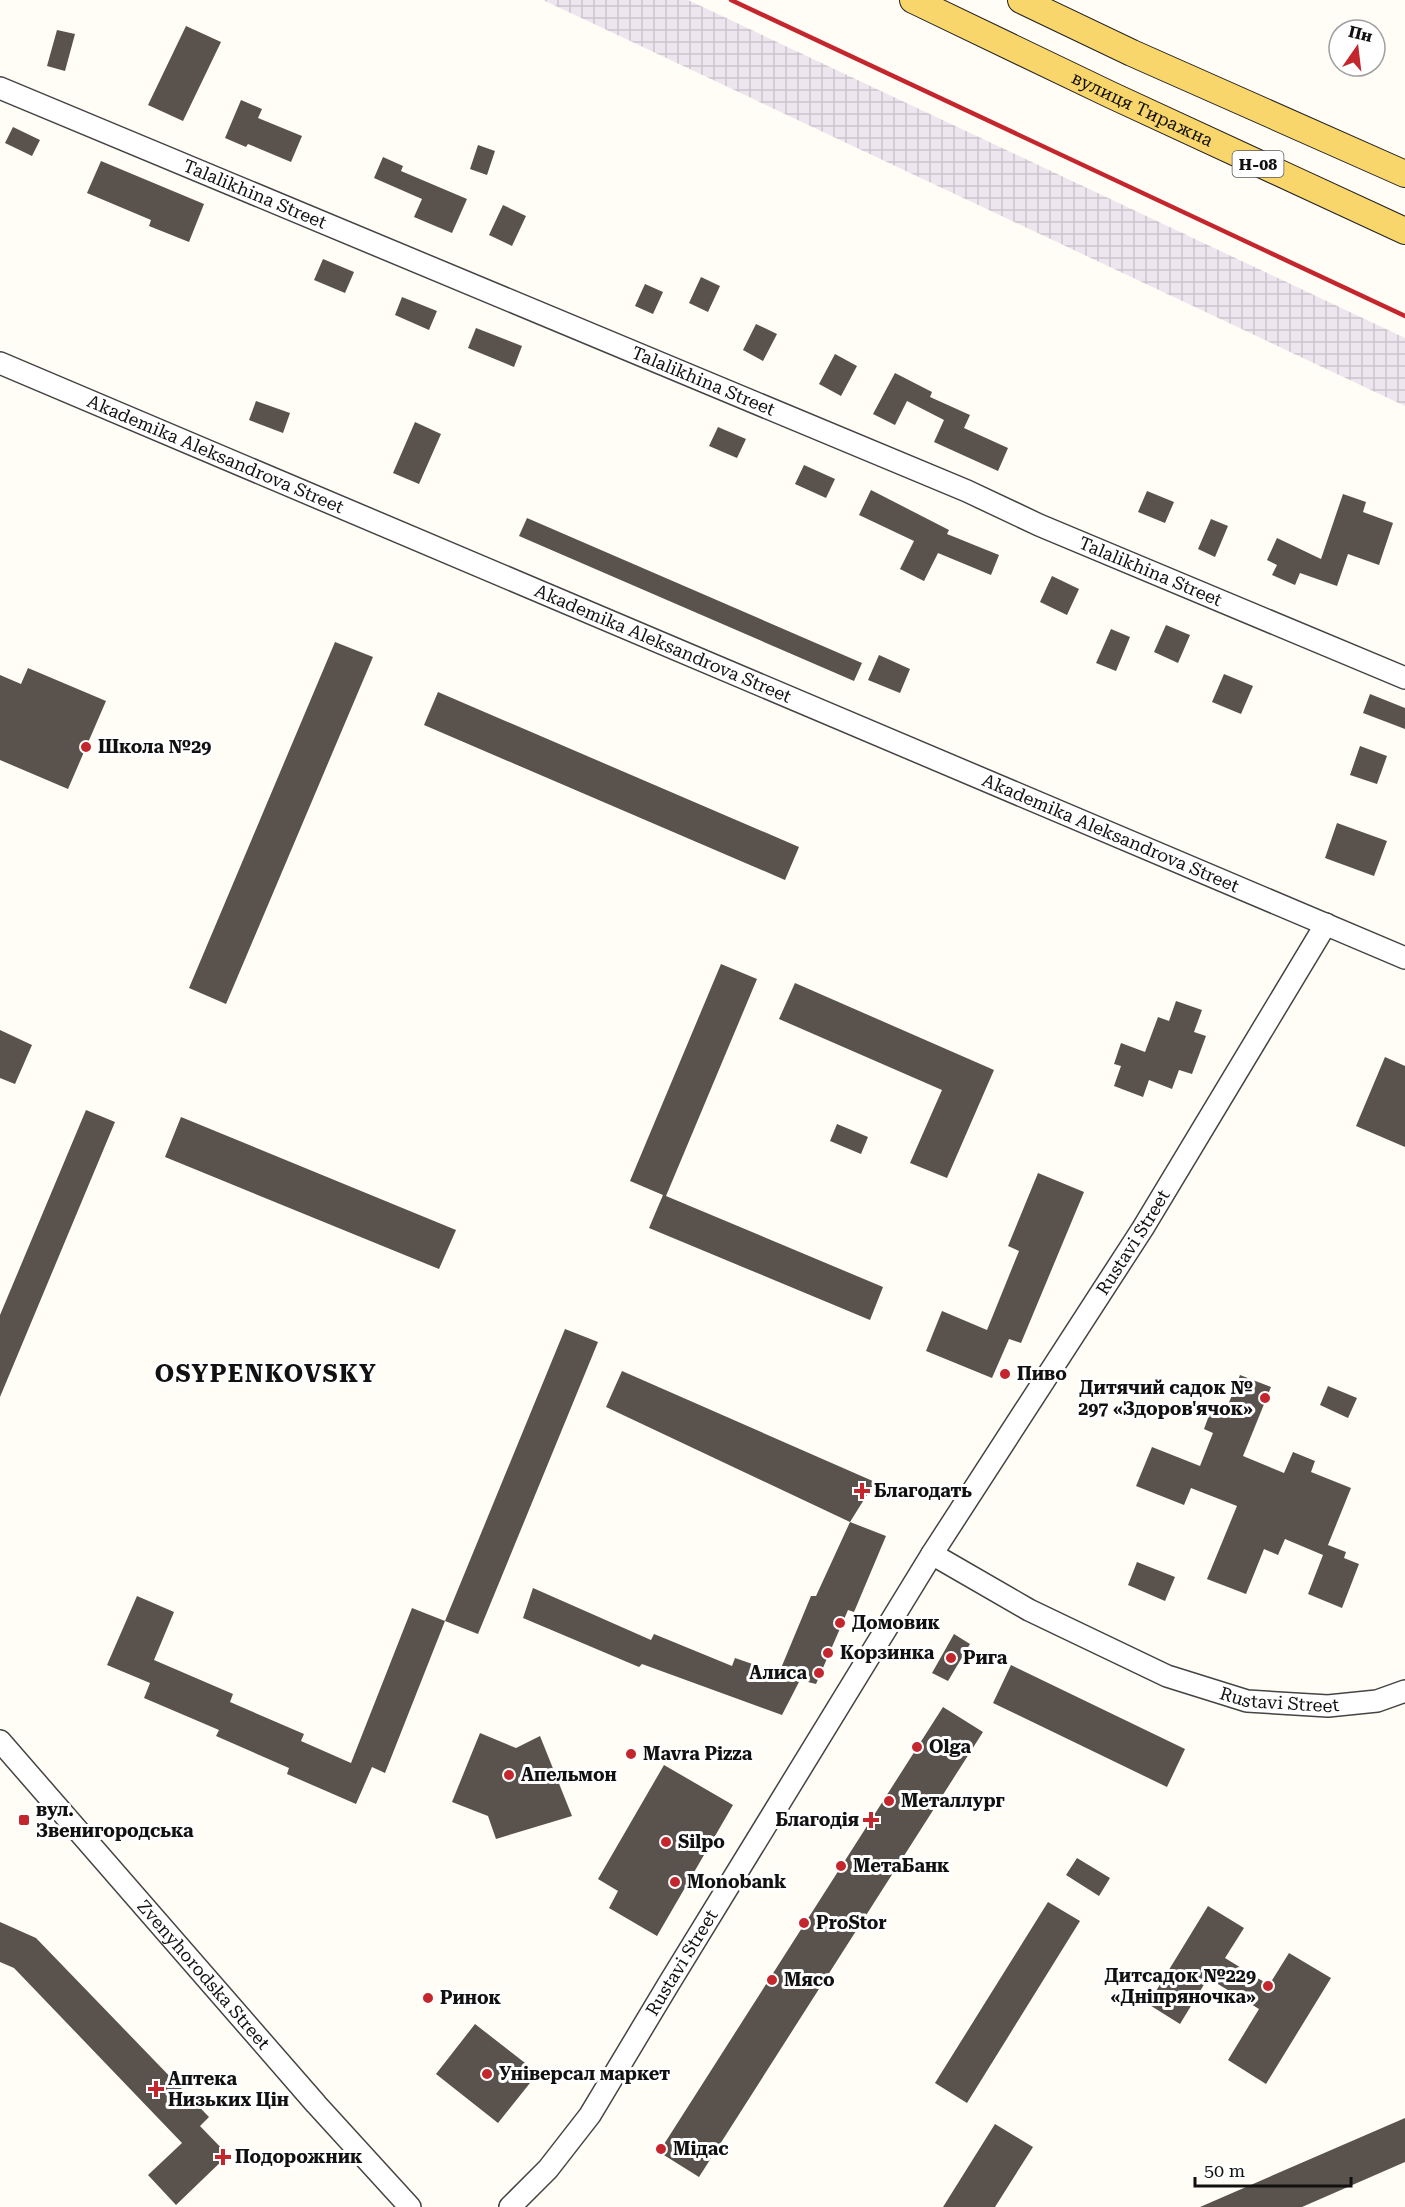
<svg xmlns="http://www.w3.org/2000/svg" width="1405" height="2207" font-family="'Roboto Serif',serif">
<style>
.industrial{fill:url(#industrial-grid)}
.building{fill:#5a524d}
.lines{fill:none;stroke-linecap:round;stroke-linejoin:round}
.minor-casing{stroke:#444;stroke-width:24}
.major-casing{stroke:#222;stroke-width:28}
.minor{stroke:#fff;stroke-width:21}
.major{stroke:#f9d66b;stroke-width:26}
.rail{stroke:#c4262e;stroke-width:4.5}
.poi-dot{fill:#c4262e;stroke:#fff;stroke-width:2}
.labels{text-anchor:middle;stroke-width:6;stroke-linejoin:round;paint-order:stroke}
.shield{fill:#fff;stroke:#585858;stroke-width:1.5}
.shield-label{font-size:16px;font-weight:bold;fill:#111}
.street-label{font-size:18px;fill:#111;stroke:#fff}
.poi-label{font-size:18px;font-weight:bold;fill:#111;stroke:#fff;text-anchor:start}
.district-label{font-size:24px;font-weight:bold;letter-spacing:1.5px;fill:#111;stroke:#fff}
</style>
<defs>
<pattern id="industrial-grid" width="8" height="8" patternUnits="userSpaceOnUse" patternTransform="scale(1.5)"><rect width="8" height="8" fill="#eee6ef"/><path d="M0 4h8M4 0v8" fill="none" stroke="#cbc4cc"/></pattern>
</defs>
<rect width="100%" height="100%" fill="#fffdf5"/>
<path class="industrial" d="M543 0H688L1405 338V406Z"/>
<path class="building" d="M186 26 221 42 183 121 148 105Z
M57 30 75 34 65 71 47 66Z
M241 100 262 109 258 118 302 136 291 162 248 144 246 147 225 138Z
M13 127 40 140 32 156 5 143Z
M478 145 495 151 487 175 470 169Z
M383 157 403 166 401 171 467 199 452 233 414 217 422 199 374 178Z
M101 161 204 204 189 242 149 226 151 220 87 193Z
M503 205 526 216 512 246 489 235Z
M323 259 354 272 345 293 314 280Z
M701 277 720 286 708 312 689 303Z
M645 284 663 292 653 314 635 306Z
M402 297 437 311 429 330 395 315Z
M756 324 777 334 763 361 743 350Z
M476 328 522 346 514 367 468 348Z
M835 354 857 366 841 396 819 384Z
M895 373 932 392 930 397 970 415 964 428 1008 448 998 471 934 442 944 420 907 401 895 425 873 414Z
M256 401 290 413 283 433 249 420Z
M415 422 441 434 419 484 393 473Z
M718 427 746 439 737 458 709 446Z
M804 465 835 479 826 498 795 484Z
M871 490 949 530 947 534 999 555 991 575 938 553 924 581 900 569 914 541 859 515Z
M1147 491 1174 502 1165 523 1138 512Z
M1343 494 1366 502 1363 512 1393 523 1379 565 1348 554 1337 586 1300 573 1295 585 1272 575 1277 565 1267 560 1277 538 1321 559Z
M527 518 862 663 854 681 519 536Z
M1211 519 1228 526 1215 557 1198 549Z
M1052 576 1079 589 1067 615 1040 602Z
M1166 625 1190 635 1178 663 1154 652Z
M1111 629 1130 637 1116 671 1096 663Z
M335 642 373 657 226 1004 189 988Z
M879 655 910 669 900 693 868 680Z
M28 668 106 701 68 789 0 760V675L21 684Z
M1224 674 1253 686 1241 714 1212 702Z
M438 692 799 847 785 880 424 725Z
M1370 694 1405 708V729L1363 713Z
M1360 746 1387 756 1377 784 1350 775Z
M1337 823 1387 841 1374 876 1325 858Z
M721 964 757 979 666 1196 883 1287 870 1320 649 1228 663 1195 630 1181Z
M795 983 994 1070 947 1178 910 1163 942 1090 779 1019Z
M1176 1001 1202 1010 1194 1032 1206 1036 1192 1074 1179 1070 1172 1089 1149 1080 1143 1097 1114 1086 1121 1066 1114 1064 1121 1043 1145 1052 1158 1017 1169 1021Z
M0 1030 32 1045 15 1084 0 1078Z
M1385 1057 1405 1066V1147L1356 1126Z
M86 1110 115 1122 0 1397V1315Z
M181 1117 456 1230 439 1269 165 1157Z
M837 1124 868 1137 861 1154 830 1141Z
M1038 1173 1084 1192 1021 1343 1009 1339 992 1378 926 1351 942 1311 987 1330 1019 1251 1008 1246Z
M565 1329 598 1342 478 1634 445 1621Z
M622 1371 875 1482 850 1522 606 1407Z
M1240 1375 1271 1387 1243 1456 1284 1473 1293 1452 1315 1461 1311 1472 1351 1488 1328 1545 1346 1552 1344 1558 1359 1564 1342 1608 1308 1594 1323 1555 1285 1539 1278 1555 1264 1549 1246 1594 1207 1579 1237 1506 1191 1488 1184 1505 1136 1486 1152 1447 1200 1466 1213 1433 1204 1429 1211 1410 1224 1415Z
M1328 1386 1357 1398 1348 1418 1320 1405Z
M850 1522 886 1536 854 1612 848 1610 816 1684 800 1680 782 1715 642 1664 639 1667 523 1618 533 1588 651 1640 654 1634 732 1666 735 1658 779 1673 811 1596H816Z
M1137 1562 1175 1577 1165 1601 1128 1585Z
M137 1596 174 1612 154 1660 233 1694 230 1702 304 1734 301 1741 351 1763 412 1608 445 1621 385 1773 372 1767 356 1804 287 1774 289 1768 216 1736 219 1730 144 1698 150 1683 107 1665Z
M954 1634 970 1644 948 1681 932 1673Z
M1011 1665 1185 1749 1167 1787 993 1703Z
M943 1707 983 1732 699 2177 659 2152Z
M480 1733 516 1748 540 1736 572 1816 496 1839 488 1816 452 1802Z
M664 1765 733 1805 657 1936 609 1908 618 1891 598 1879Z
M1077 1858 1110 1878 1099 1896 1066 1875Z
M1048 1902 1080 1921 967 2103 935 2083Z
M1208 1906 1244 1928 1225 1958 1269 1985 1289 1953 1331 1978 1266 2084 1228 2060 1259 2009 1208 1978 1180 2024 1148 2004Z
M0 1922 36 1938 209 2117 200 2126 228 2155 176 2205 148 2175 182 2143 14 1968 0 1962Z
M475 2024 538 2073 498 2123 436 2074Z
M1405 2118V2162L1302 2207H1200Z
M995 2124 1033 2147 995 2207H943Z"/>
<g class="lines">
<defs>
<g id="minor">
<path id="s1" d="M0 88 967 491 1039 525 1405 678"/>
<path id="s2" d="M0 363 1405 958"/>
<path id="s3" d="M932 1554 1029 1610 1167 1676 1247 1701 1328 1706 1377 1701 1405 1691"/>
<path id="s4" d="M0 1741 316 2104 410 2207"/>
<path id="s5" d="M510 2207 548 2169 590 2115 668 1985 932 1554 1143 1228 1326 924"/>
</g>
<g id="major">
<path id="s6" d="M913 0 1111 95 1405 231"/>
<path d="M1021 0 1132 53 1405 174"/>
</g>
</defs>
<use href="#minor" class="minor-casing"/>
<use href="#major" class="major-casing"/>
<use href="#minor" class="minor"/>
<use href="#major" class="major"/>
<path class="rail" d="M731 0 1405 316"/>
</g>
<g class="poi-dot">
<circle cx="86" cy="747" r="6"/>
<circle cx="1005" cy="1374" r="6"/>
<circle cx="1265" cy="1398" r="6"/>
<path d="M859 1482h6v6h6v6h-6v6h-6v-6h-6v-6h6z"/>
<circle cx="840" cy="1623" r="6"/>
<circle cx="828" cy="1653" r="6"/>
<circle cx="951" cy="1658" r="6"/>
<circle cx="819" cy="1673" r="6"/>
<circle cx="917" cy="1747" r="6"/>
<circle cx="631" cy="1754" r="6"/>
<circle cx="509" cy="1775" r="6"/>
<circle cx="889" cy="1801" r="6"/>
<rect x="18" y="1814" width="12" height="12" rx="3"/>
<path d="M868 1811h6v6h6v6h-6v6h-6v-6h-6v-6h6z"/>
<circle cx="666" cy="1842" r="6"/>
<circle cx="841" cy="1866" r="6"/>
<circle cx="675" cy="1882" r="6"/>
<circle cx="804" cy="1923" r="6"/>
<circle cx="772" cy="1980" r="6"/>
<circle cx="1268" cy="1986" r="6"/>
<circle cx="428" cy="1998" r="6"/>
<circle cx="487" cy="2074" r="6"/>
<path d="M153 2080h6v6h6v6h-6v6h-6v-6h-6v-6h6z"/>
<circle cx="661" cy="2149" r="6"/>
<path d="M220 2148h6v6h6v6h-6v6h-6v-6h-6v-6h6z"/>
</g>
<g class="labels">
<rect class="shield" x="1232.5" y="151" width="51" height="26" rx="4.5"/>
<g class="shield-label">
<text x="1258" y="170">Н-08</text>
</g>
<g class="street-label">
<text dy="6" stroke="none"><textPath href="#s6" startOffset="254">вулиця Тиражна</textPath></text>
<text dy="6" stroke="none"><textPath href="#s1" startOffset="276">Talalikhina Street</textPath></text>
<text dy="6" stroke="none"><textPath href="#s1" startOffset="762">Talalikhina Street</textPath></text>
<text dy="6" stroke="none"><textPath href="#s2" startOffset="234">Akademika Aleksandrova Street</textPath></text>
<text dy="6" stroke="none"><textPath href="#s1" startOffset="1248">Talalikhina Street</textPath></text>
<text dy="6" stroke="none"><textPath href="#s2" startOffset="720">Akademika Aleksandrova Street</textPath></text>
<text dy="6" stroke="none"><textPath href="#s2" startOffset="1206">Akademika Aleksandrova Street</textPath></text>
<text dy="6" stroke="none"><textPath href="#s5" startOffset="1150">Rustavi Street</textPath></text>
<text dy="6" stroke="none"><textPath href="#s3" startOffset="381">Rustavi Street</textPath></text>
<text dy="6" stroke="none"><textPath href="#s5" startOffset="300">Rustavi Street</textPath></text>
<text dy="6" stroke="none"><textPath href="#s4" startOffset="310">Zvenyhorodska Street</textPath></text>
</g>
<g class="poi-label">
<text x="98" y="753">Школа №29</text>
<text x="1017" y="1380">Пиво</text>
<text x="1253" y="1394" text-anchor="end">Дитячий садок №<tspan x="1253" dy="21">297 «Здоров'ячок»</tspan></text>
<text x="874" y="1497">Благодать</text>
<text x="852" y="1629">Домовик</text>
<text x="840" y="1659">Корзинка</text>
<text x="963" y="1664">Рига</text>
<text x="807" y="1679" text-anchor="end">Алиса</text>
<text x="929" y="1753">Olga</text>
<text x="643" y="1760">Mavra Pizza</text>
<text x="521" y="1781">Апельмон</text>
<text x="901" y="1807">Металлург</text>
<text x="36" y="1816">вул.<tspan x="36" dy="21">Звенигородська</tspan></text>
<text x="859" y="1826" text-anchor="end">Благодія</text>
<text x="678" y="1848">Silpo</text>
<text x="853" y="1872">МетаБанк</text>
<text x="687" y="1888">Monobank</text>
<text x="816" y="1929">ProStor</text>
<text x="1256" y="1982" text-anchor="end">Дитсадок №229<tspan x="1256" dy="21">«Дніпряночка»</tspan></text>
<text x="784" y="1986">Мясо</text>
<text x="440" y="2004">Ринок</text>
<text x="499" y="2080">Універсал маркет</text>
<text x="168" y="2085">Аптека<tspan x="168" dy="21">Низьких Цін</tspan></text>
<text x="673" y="2155">Мідас</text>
<text x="235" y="2163">Подорожник</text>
</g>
<g class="district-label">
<text x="266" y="1382">OSYPENKOVSKY</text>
</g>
</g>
<g transform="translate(1357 48) rotate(14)"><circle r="28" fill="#ffffff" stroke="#a0a0a0" stroke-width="1.5"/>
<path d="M0-4.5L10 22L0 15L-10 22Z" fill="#c4262e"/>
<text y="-9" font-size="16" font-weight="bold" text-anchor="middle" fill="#111111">Пн</text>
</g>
<path d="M1195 2177v9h156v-9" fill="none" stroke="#111111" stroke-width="3"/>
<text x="1204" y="2177" font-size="18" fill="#111111" stroke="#ffffff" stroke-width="4.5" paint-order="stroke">50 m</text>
</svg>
